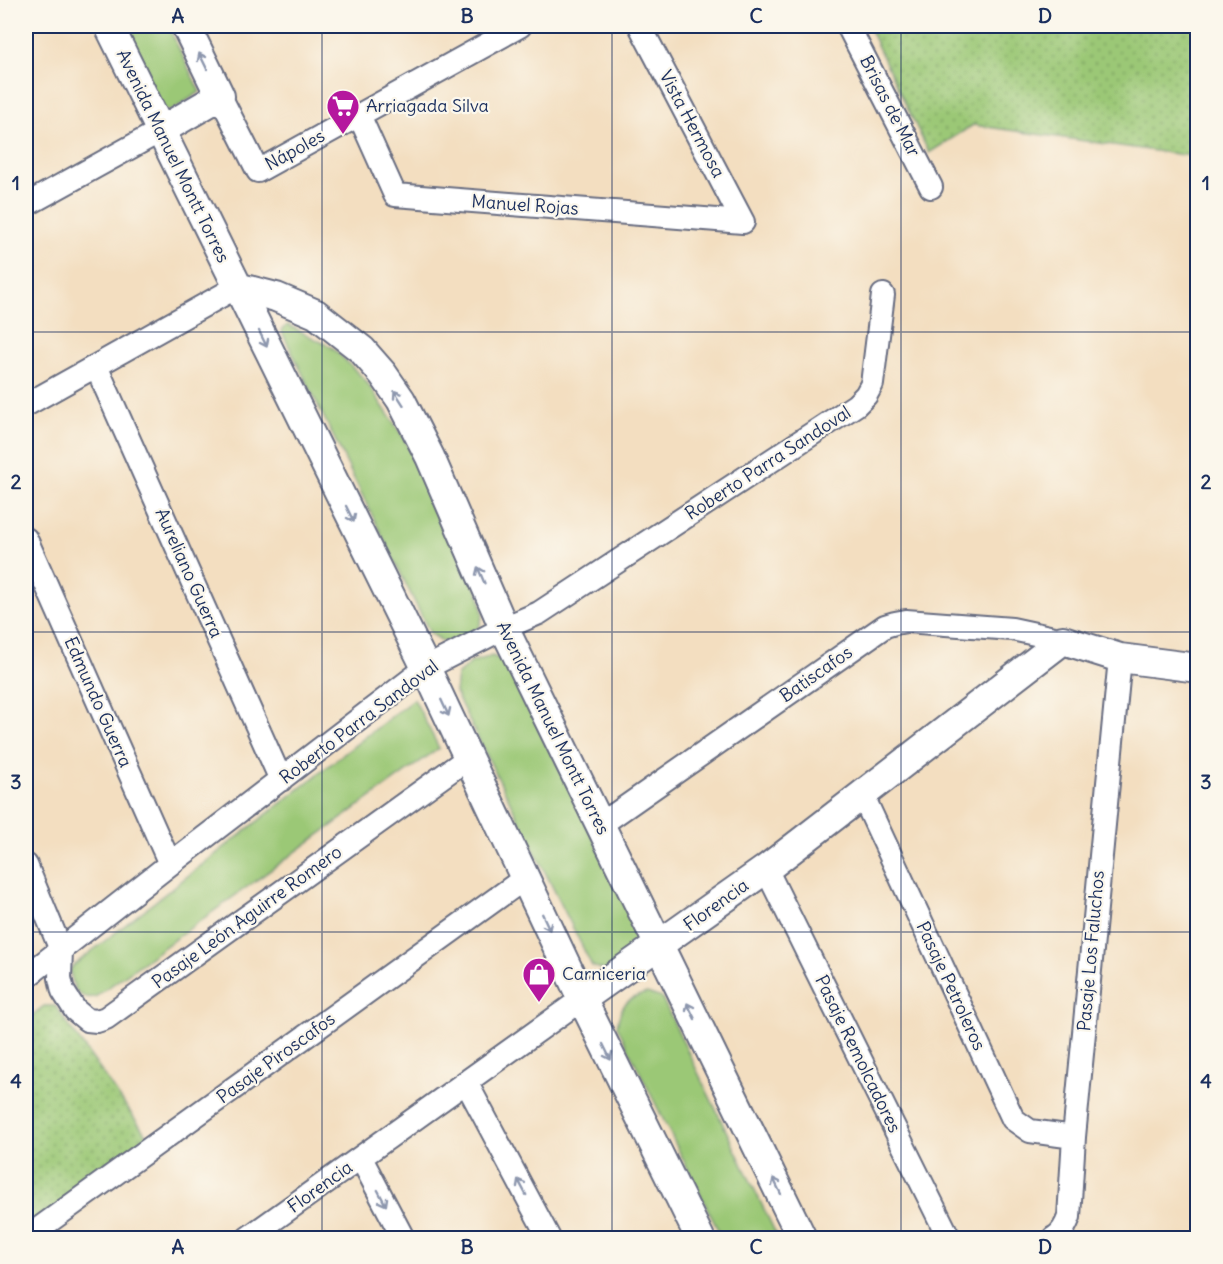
<svg xmlns="http://www.w3.org/2000/svg" width="1223" height="1264" font-family="Delius,sans-serif">
<style>
.grass{fill:#9bc876;stroke:#5b7c6a;stroke-width:1.5}
.park{fill:url(#park-dots);stroke:#5b7c6a;stroke-width:1.5}
.lines{fill:none;stroke-linecap:round;stroke-linejoin:round}
.minor-casing{stroke:#676c80;stroke-width:26}
.tertiary-casing{stroke:#676c80;stroke-width:32}
.minor{stroke:#fff;stroke-width:22}
.tertiary{stroke:#fff;stroke-width:28}
.oneway{stroke:#8d97ae}
.grid{fill:none;stroke:#1b2f5e;stroke-width:1.5;stroke-opacity:0.55}
.labels{text-anchor:middle;stroke-width:4.5;stroke-linejoin:round;paint-order:stroke}
.poi-label{font-size:18px;fill:#1b2f5e;stroke:#fbf7ec;text-anchor:start}
.street-label{font-size:18px;fill:#1b2f5e;stroke:#fbf7ec}
.neatline{fill:none;stroke:#1b2f5e;stroke-width:2}
.grid-label{font-size:20px;text-anchor:middle;font-weight:bold;fill:#1b2f5e}
</style>
<defs>
<pattern id="park-dots" width="8" height="8" patternUnits="userSpaceOnUse" patternTransform="scale(1.5)"><rect width="8" height="8" fill="#9bc876"/><path d="M2 2h.1M6 6h.1" fill="none" stroke="#7ea364" stroke-width="1.8" stroke-linecap="round"/></pattern>
</defs>
<rect width="100%" height="100%" fill="#fbf7ec"/>
<filter id="ink" filterUnits="userSpaceOnUse"><feTurbulence type="fractalNoise" baseFrequency=".0167" numOctaves="2"/><feDisplacementMap in="SourceGraphic" scale="12" xChannelSelector="R" yChannelSelector="G"/><feConvolveMatrix kernelMatrix="1 2 1 2 8 2 1 2 1" color-interpolation-filters="sRGB"/></filter>
<filter id="wash" filterUnits="userSpaceOnUse"><feTurbulence type="fractalNoise" baseFrequency=".008" numOctaves="4" result="noise"/><feDisplacementMap in="SourceGraphic" scale="24" xChannelSelector="R" yChannelSelector="G"/><feGaussianBlur stdDeviation="1.35" result="paint"/><feColorMatrix in="noise" values="0 0 0 0 0 0 0 0 0 0 0 0 0 0 0 0 0 1.4 0 .05"/><feComposite in="paint" operator="in"/></filter>
<g filter="url(#wash)">
<rect width="100%" height="100%" fill="#f3dec0"/>
<path class="grass" d="M120 26H168L200 92 171 111 159 108Z
M288 325 333 348 366 381 404 438 480 597 483 614 479 628 454 642H444L430 633 281 330Z
M492 656 508 662 641 936 637 951 607 971 592 966 455 692 457 675 472 662Z
M414 699 439 748 95 997C75 1000 73 986 70 970L74 965Z
M647 993 662 998 778 1238H722L617 1026C621 1004 626 999 647 993Z"/>
<path class="park" d="M868 26H1197V157L973 125 929 153Z
M44 1006H55L150 1140 26 1230V1020Z"/>
</g>
<g filter="url(#ink)">
<g class="lines">
<defs>
<path id="minor" d="M640 26 743 222
M848 26 931 187
M220 96 258 171 520 26
M359 115 395 195 743 222
M26 205 160 131
M96 366 281 780
M26 405 237 287
M26 539 170 864
M862 794 1013 1119 1030 1131 1074 1137
M600 825 885 626 895 623 906 621 1012 629 1063 640
M26 865 61 950 60 978 63 991 75 1010 87 1020 97 1021 106 1018 468 758
M766 869 949 1238
M26 977 170 864 426 668 504 628 539 613 856 405 866 395 872 384 883 295
M466 1082 549 1238
M361 1158 403 1238
M26 1238 525 878
M248 1238 582 999
M1054 1238C1062 1234 1066 1225 1069 1217L1074 1137 1120 658"/>
<path id="tertiary" d="M109 26 426 668 582 999 700 1238
M160 131 220 96 186 26
M237 287 276 297 316 314 362 350 383 374 401 400 430 457 504 628 802 1238
M582 999 766 869 1063 640 1120 658 1198 668"/>
</defs>
<use href="#minor" class="minor-casing"/>
<use href="#tertiary" class="tertiary-casing"/>
<use href="#minor" class="minor"/>
<use href="#tertiary" class="tertiary"/>
</g>
<defs><path id="oneway-shaft" d="M-6 0H5M1.5-3L5.5 0L1.5 3" fill="none" stroke-width="1.6" stroke-linecap="round" stroke-linejoin="round" transform="scale(1.5)"/></defs>
<g class="oneway">
<use href="#oneway-shaft" transform="translate(203 61) rotate(-116)"/>
<use href="#oneway-shaft" transform="translate(263 339) rotate(64)"/>
<use href="#oneway-shaft" transform="translate(399 398) rotate(-123)"/>
<use href="#oneway-shaft" transform="translate(350 514) rotate(64)"/>
<use href="#oneway-shaft" transform="translate(481 575) rotate(-113)"/>
<use href="#oneway-shaft" transform="translate(445 708) rotate(65)"/>
<use href="#oneway-shaft" transform="translate(546 922) rotate(65)"/>
<use href="#oneway-shaft" transform="translate(691 1011) rotate(-116)"/>
<use href="#oneway-shaft" transform="translate(607 1052) rotate(64)"/>
<use href="#oneway-shaft" transform="translate(777 1186) rotate(-116)"/>
<use href="#oneway-shaft" transform="translate(522 1187) rotate(-118)"/>
<use href="#oneway-shaft" transform="translate(382 1198) rotate(62)"/>
</g>
</g>
<path class="grid" d="M322 26V1238M612 26V1238M901 26V1238M26 332H1198M26 632H1198M26 932H1198"/>
<defs>
<symbol id="supermarket-pin" viewBox="-11 -11 22 30"><path d="M0 17L-7.5 6A9.5 9.5 0 1 1 7.5 6Z" fill="#b5179e" stroke="#fbf7ec"/><path d="M-6-5.5h2.5l.6 2H6L4.5 2H-2.5L-4.4-4H-6ZM-1.5 3.2a1.3 1.3 0 1 0 .1 0ZM3 3.2a1.3 1.3 0 1 0 .1 0Z" fill="#fff"/></symbol>
<symbol id="shop-pin" viewBox="-11 -11 22 30"><path d="M0 17L-7.5 6A9.5 9.5 0 1 1 7.5 6Z" fill="#b5179e" stroke="#fbf7ec"/><path d="M-5-2.5h2.3a2.7 3.5 0 0 1 5.4 0H5L5.5 6h-11ZM-1.5-2.5h3a1.5 2.3 0 0 0-3 0Z" fill="#fff"/></symbol>
</defs>
<g fill-rule="evenodd">
<use href="#supermarket-pin" x="324" y="87" width="38" height="52"/>
<use href="#shop-pin" x="520" y="955" width="38" height="52"/>
</g>
<g class="labels">
<g class="poi-label">
<text x="366" y="112">Arriagada Silva</text>
<text x="562" y="980">Carniceria</text>
</g>
<g class="street-label">
<text transform="translate(890 106) rotate(63)" y="6">Brisas de Mar</text>
<text transform="translate(692 124) rotate(62)" y="6">Vista Hermosa</text>
<text transform="translate(295 150) rotate(-29)" y="6">Nápoles</text>
<text transform="translate(173 156) rotate(64)" y="6">Avenida Manuel Montt Torres</text>
<text transform="translate(525 205) rotate(4)" y="6">Manuel Rojas</text>
<text transform="translate(768 463) rotate(-33)" y="6">Roberto Parra Sandoval</text>
<text transform="translate(189 573) rotate(66)" y="6">Aureliano Guerra</text>
<text transform="translate(816 674) rotate(-35)" y="6">Batiscafos</text>
<text transform="translate(98 702) rotate(66)" y="6">Edmundo Guerra</text>
<text transform="translate(359 722) rotate(-37)" y="6">Roberto Parra Sandoval</text>
<text transform="translate(553 728) rotate(64)" y="6">Avenida Manuel Montt Torres</text>
<text transform="translate(716 905) rotate(-36)" y="6">Florencia</text>
<text transform="translate(247 917) rotate(-36)" y="6">Pasaje León Aguirre Romero</text>
<text transform="translate(1091 951) rotate(-85)" y="6">Pasaje Los Faluchos</text>
<text transform="translate(951 986) rotate(65)" y="6">Pasaje Petroleros</text>
<text transform="translate(858 1054) rotate(64)" y="6">Pasaje Remolcadores</text>
<text transform="translate(276 1058) rotate(-36)" y="6">Pasaje Piroscafos</text>
<text transform="translate(320 1187) rotate(-36)" y="6">Florencia</text>
</g>
</g>
<rect width="1223" height="1264" fill="none" stroke="#fbf7ec" stroke-width="66"/>
<rect x="33" y="33" width="1157" height="1198" class="neatline"/>
<g class="grid-label">
<text x="178" y="23">A</text>
<text x="467" y="23">B</text>
<text x="756" y="23">C</text>
<text x="1045" y="23">D</text>
<text x="16" y="190">1</text>
<text x="1206" y="190">1</text>
<text x="16" y="489">2</text>
<text x="1206" y="489">2</text>
<text x="16" y="789">3</text>
<text x="1206" y="789">3</text>
<text x="16" y="1088">4</text>
<text x="1206" y="1088">4</text>
<text x="178" y="1254">A</text>
<text x="467" y="1254">B</text>
<text x="756" y="1254">C</text>
<text x="1045" y="1254">D</text>
</g>
</svg>
